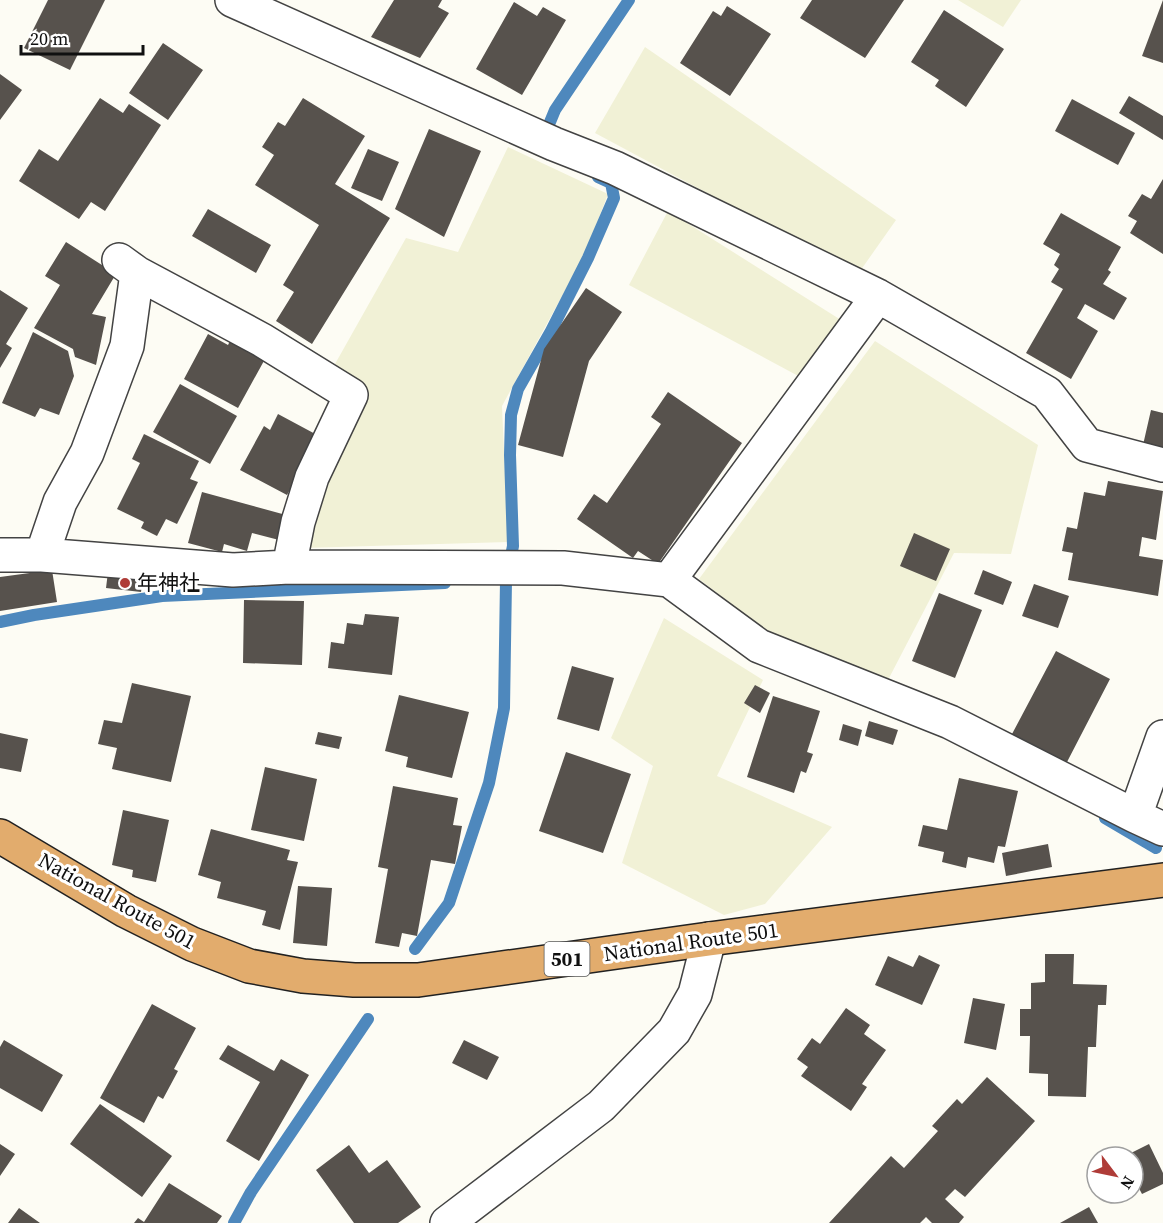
<svg xmlns="http://www.w3.org/2000/svg" width="1163" height="1223" font-family="'Source Serif 4','Noto Sans JP',serif">
<style>
.farmland{fill:#f1f1d6}
.lines{fill:none;stroke-linecap:round;stroke-linejoin:round}
.stream{stroke:#4e88bd;stroke-width:12}
.building{fill:#57524d}
.street-casing{stroke:#434343;stroke-width:36}
.highway-casing{stroke:#212121;stroke-width:36}
.street{stroke:#fff;stroke-width:33}
.highway{stroke:#e2ac6d;stroke-width:33}
.poi-dot{fill:#af3c38;stroke:#fff;stroke-width:2}
.labels{text-anchor:middle;stroke-width:6;stroke-linejoin:round;paint-order:stroke}
.shield{fill:#fff;stroke:#585858;stroke-width:1.5}
.shield-label{font-size:20px;font-weight:bold;fill:#101010}
.poi-label{font-size:21px;fill:#101010;stroke:#fff;text-anchor:start}
.street-label{font-size:21px;fill:#101010;stroke:#fff}
</style>
<rect width="100%" height="100%" fill="#fdfcf4"/>
<path class="farmland" d="M958 0H1021L1003 27Z
M645 47 896 220 858 274 595 133Z
M508 147 608 194 585 254 502 406 508 542 303 548 362 389 335 364 406 238 458 252Z
M668 211 841 320 802 378 629 285Z
M875 341 1038 445 1011 554 954 553 888 680 780 642 699 579Z
M664 618 763 680 717 776 832 827 765 904 724 915 622 863 653 766 611 738Z"/>
<g class="lines">
<path class="stream" d="M543 139 555 110 629 0
M0 622 34 615 162 596 445 583
M1105 818 1156 848
M415 949 449 903 489 783 504 708 506 581 513 546 510 455 511 415 518 389 551 331 588 258 614 198 611 183 598 177
M234 1223 251 1192 368 1019"/>
</g>
<path class="building" d="M48 0H105L70 70 24 48Z
M394 0H442L438 7 449 13 420 58 371 37Z
M812 0H904L865 58 800 18Z
M1163 0V63L1142 56Z
M514 2 537 16 543 7 566 20 522 95 476 69Z
M727 6 771 34 730 96 680 63 713 11 721 16Z
M944 10 1004 49 966 107 935 86 939 80 911 62Z
M163 43 203 70 168 120 129 93Z
M0 74 22 90 0 120Z
M1129 96 1163 116V140L1119 113Z
M100 98 123 113 129 104 161 125 105 211 91 202 79 219 19 181 39 149 58 161Z
M303 98 365 136 335 184 390 218 312 344 276 321 294 292 283 285 319 225 255 185 274 155 262 147 278 122 285 126Z
M1072 99 1135 133 1118 165 1055 131Z
M429 129 481 151 444 237 395 209Z
M368 149 399 162 382 201 351 188Z
M1163 179V254L1130 233 1137 221 1128 216 1142 194 1151 199Z
M208 209 271 245 256 273 192 236Z
M1061 213 1121 247 1108 270 1111 272 1103 284 1127 298 1114 320 1085 304 1077 318 1098 331 1071 379 1026 353 1063 289 1051 282 1059 269 1054 265 1060 254 1043 244Z
M66 242 116 274 92 314 106 317 96 365 75 357 73 349 34 328 60 285 45 276Z
M586 288 622 312 589 361 563 457 518 445 544 349Z
M0 290 28 308 6 344 12 348 0 368Z
M33 332 68 351 74 376 59 415 40 408 35 417 2 403Z
M208 334 228 345 230 341 265 359 238 408 184 379Z
M180 384 237 416 210 464 153 432Z
M668 392 742 443 658 564 638 551 633 558 577 519 594 494 607 503 661 424 651 417Z
M1151 410 1163 413V450L1143 445Z
M278 414 319 436 287 495 240 470 264 426 270 430Z
M144 434 199 461 190 479 198 482 177 524 166 519 157 536 141 528 144 522 117 509 140 463 132 459Z
M1108 481 1163 491 1156 540 1142 537 1139 556 1163 560 1158 596 1068 580 1073 553 1062 551 1067 527 1077 529 1084 492 1105 496Z
M202 492 286 515 279 540 252 533 247 551 224 544 222 552 188 543Z
M914 533 950 549 936 581 900 566Z
M52 570 57 602 0 611V577Z
M983 570 1012 582 1003 605 974 594Z
M108 572 143 578 141 592 106 588Z
M1034 584 1069 596 1058 628 1022 616Z
M939 593 982 610 955 678 912 661Z
M244 600 304 601 302 665 243 663Z
M365 614 399 617 392 675 328 668 331 642 344 644 347 623 363 625Z
M1056 651 1110 679 1067 762 1012 734Z
M572 666 614 678 599 731 557 719Z
M132 683 191 696 171 782 112 769 117 748 98 744 104 720 122 723Z
M755 685 770 693 760 713 744 703Z
M399 695 469 712 452 778 406 767 408 757 385 751Z
M773 696 820 711 807 752 813 754 806 773 801 771 794 793 747 777Z
M869 721 898 730 893 745 865 736Z
M843 724 862 730 858 746 839 740Z
M318 732 342 737 339 749 315 744Z
M0 733 28 739 21 772 0 768Z
M566 752 631 774 603 853 539 831Z
M265 767 317 779 304 841 251 830Z
M959 778 1018 791 1005 847 998 846 994 863 968 857 966 868 942 862 944 852 918 846 923 825 947 830Z
M393 786 458 798 453 825 462 826 455 864 431 860 417 936 402 933 399 947 375 943 388 869 378 867Z
M123 810 169 820 156 882 132 877 133 870 112 865Z
M211 829 290 850 287 860 298 862 280 930 262 925 266 911 217 898 221 882 198 875Z
M1048 844 1052 867 1006 876 1002 853Z
M298 886 332 888 327 946 293 943Z
M1045 954H1074L1073 984 1107 985 1106 1005H1098L1096 1047H1088L1086 1097 1048 1096V1074L1029 1073 1030 1036H1020V1009H1031V983L1045 982Z
M919 955 940 965 922 1005 875 985 888 956 913 967Z
M973 998 1005 1004 996 1050 964 1043Z
M152 1004 196 1028 174 1069 178 1071 163 1099 158 1096 144 1123 100 1098Z
M846 1008 870 1025 864 1034 886 1050 862 1084 867 1087 851 1111 801 1076 808 1067 797 1059 812 1038 820 1044Z
M4 1040 63 1075 42 1112 0 1088V1047Z
M464 1040 499 1057 487 1080 452 1063Z
M228 1045 274 1071 281 1059 309 1075 259 1161 226 1141 260 1082 219 1059Z
M987 1077 1035 1121 965 1197 955 1189 945 1199 964 1217 959 1223H932L926 1217 920 1223H829L891 1156 904 1168 938 1131 932 1126 957 1099 962 1104Z
M100 1104 172 1156 142 1197 70 1144Z
M0 1144 15 1154 0 1176Z
M1149 1144 1163 1173V1184L1142 1194 1133 1177V1157H1123Z
M349 1145 369 1173 387 1160 421 1207 398 1223H354L316 1170Z
M169 1183 222 1216 217 1223H134L138 1218 144 1222Z
M1089 1207 1098 1223H1060Z
M19 1208 40 1223H8Z"/>
<g class="lines">
<defs>
<path id="street" d="M232 0 554 144 615 168 878 296 1047 393 1087 445 1163 465
M119 260 137 273 262 340 351 395 312 477 298 522 289 567
M0 555H42L233 570 289 567 563 568 669 580 878 296
M42 555 60 502 87 453 127 346 137 273
M669 580 759 646 950 722 1135 816
M1163 737 1135 816 1163 829
M447 1223 601 1106 674 1031 695 994 709 939"/>
<path id="highway" d="M0 836 126 911 192 944 249 966 303 976 354 980H418L709 939 1163 880"/>
</defs>
<use href="#street" class="street-casing"/>
<use href="#highway" class="highway-casing"/>
<use href="#street" class="street"/>
<use href="#highway" class="highway"/>
</g>
<circle class="poi-dot" cx="125" cy="583" r="6"/>
<g class="labels">
<rect class="shield" x="544.5" y="942" width="45" height="34" rx="4.5"/>
<g class="shield-label">
<text x="567" y="966">501</text>
</g>
<g class="poi-label">
<text x="137" y="590">年神社</text>
</g>
<g class="street-label">
<text transform="translate(117 901) rotate(29)" y="7">National Route 501</text>
<text transform="translate(691 942) rotate(-8)" y="7">National Route 501</text>
</g>
</g>
<g transform="translate(1115 1175) rotate(122)"><circle r="28" fill="#ffffff" stroke="#9f9f9f" stroke-width="1.5"/>
<path d="M0-4.5L10 22L0 15L-10 22Z" fill="#af3c38"/>
<text y="-9" font-size="16" font-weight="bold" text-anchor="middle" fill="#101010">N</text>
</g>
<path d="M21 45v9h122v-9" fill="none" stroke="#101010" stroke-width="3"/>
<text x="30" y="45" font-size="18" fill="#101010" stroke="#ffffff" stroke-width="4.5" paint-order="stroke">20 m</text>
</svg>
